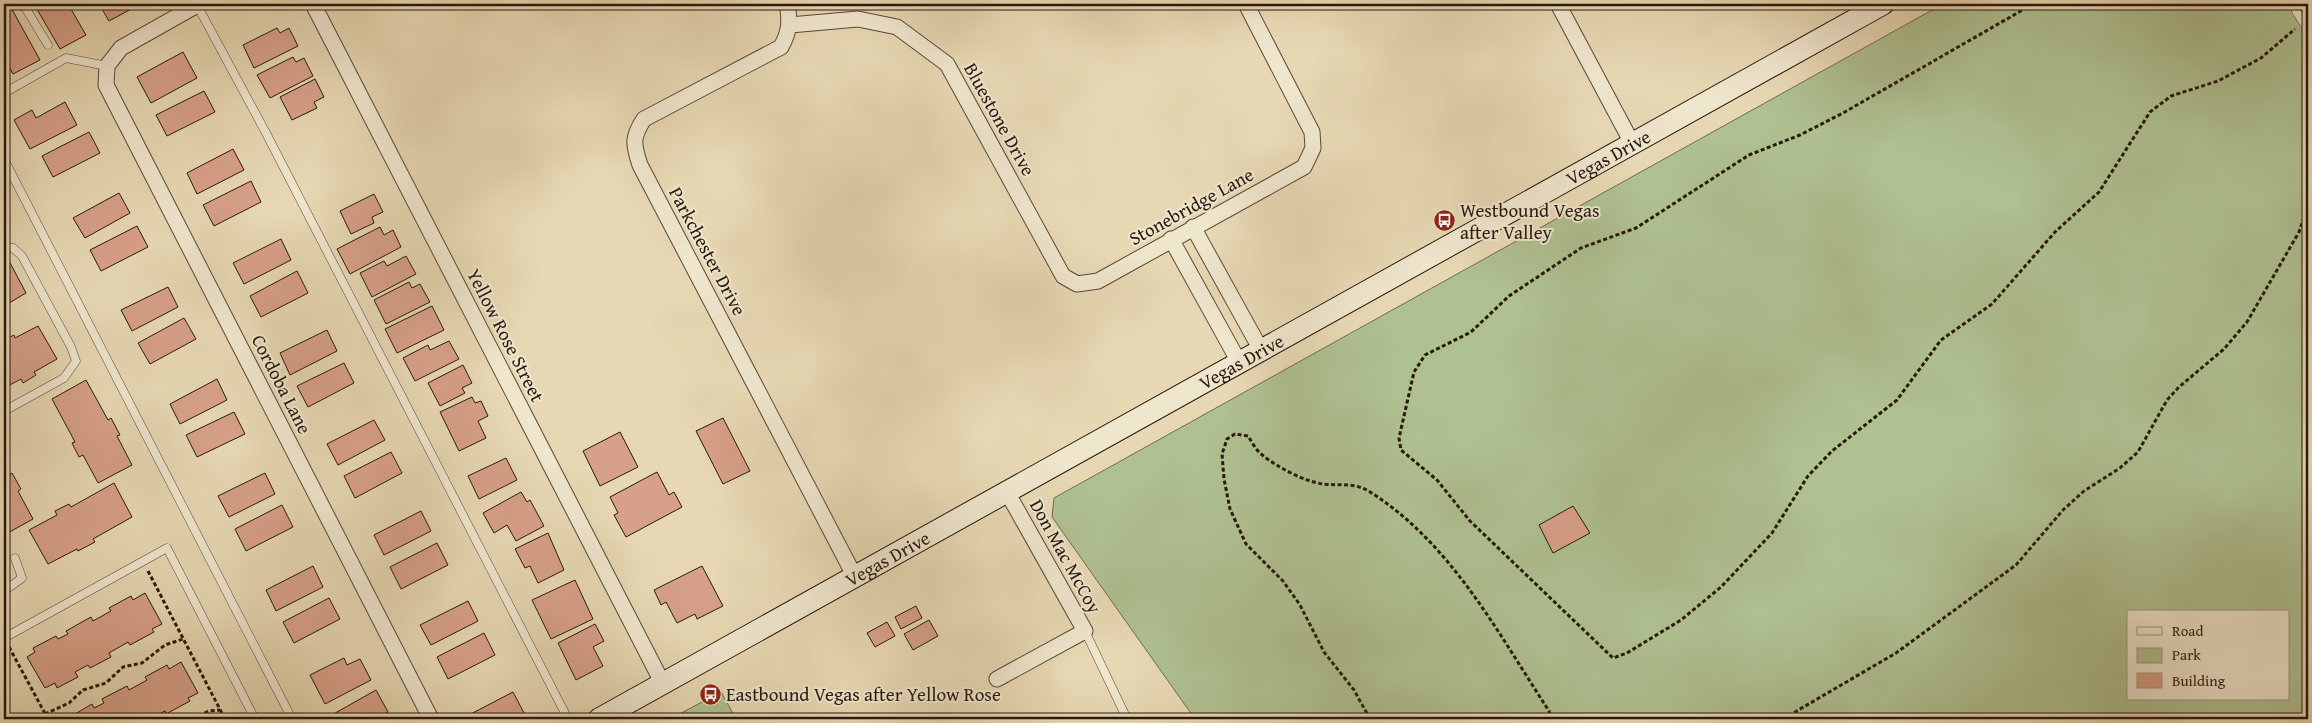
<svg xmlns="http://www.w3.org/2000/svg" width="2312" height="723" font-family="'Gentium Book Plus',serif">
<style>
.green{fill:#afc091;stroke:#6c6c4f;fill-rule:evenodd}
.building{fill:#d7a088;stroke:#28180d}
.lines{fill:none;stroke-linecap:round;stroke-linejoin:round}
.lane-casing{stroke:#584836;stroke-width:9}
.street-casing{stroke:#584836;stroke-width:17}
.secondary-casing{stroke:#28180d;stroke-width:23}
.path{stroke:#28180d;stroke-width:3;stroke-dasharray:4 2.5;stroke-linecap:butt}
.lane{stroke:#efe6ce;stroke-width:8}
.street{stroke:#efe6ce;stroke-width:15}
.secondary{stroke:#efe6ce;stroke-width:21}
.labels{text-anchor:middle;stroke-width:4;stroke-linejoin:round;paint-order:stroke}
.street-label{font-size:19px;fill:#28180d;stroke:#efe6ce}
.poi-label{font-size:19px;fill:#28180d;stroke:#efe6ce;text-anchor:start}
</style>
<rect width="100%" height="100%" fill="#e7d8b3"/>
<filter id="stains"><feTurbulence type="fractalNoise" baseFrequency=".004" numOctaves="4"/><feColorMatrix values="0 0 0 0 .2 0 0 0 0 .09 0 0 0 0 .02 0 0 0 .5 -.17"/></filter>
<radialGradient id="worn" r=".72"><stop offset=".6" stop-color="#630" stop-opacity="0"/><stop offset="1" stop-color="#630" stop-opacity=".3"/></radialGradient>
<path class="green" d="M1943 4H2308V719H1195L1052 517 1054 498ZM2128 612H2288V699H2128Z
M721 692 736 719H670Z"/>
<path class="building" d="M4 4H9L40 60 13 74 4 57Z
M34 4H68L86 35 60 49Z
M99 4H133L135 7 109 21Z
M277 28 280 33 289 28 298 46 254 68 243 45Z
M183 52 197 78 151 103 137 77Z
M293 57 296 62 304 58 313 76 270 98 257 75Z
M315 79 324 97 314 102 317 108 292 120 280 97Z
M204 91 215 112 167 136 156 115Z
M65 102 77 125 30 149 14 120 32 110 36 118Z
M89 132 100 153 53 177 42 156Z
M233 149 244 170 197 194 187 173Z
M251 181 261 202 214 226 203 205Z
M119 193 130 213 85 238 73 218Z
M374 194 383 212 372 217 374 223 351 234 340 211Z
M137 226 148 247 101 271 90 250Z
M380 227 384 235 393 230 401 247 350 274 337 249Z
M281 239 291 260 244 284 233 263Z
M406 256 416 274 372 297 360 273 384 261 387 266Z
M8 259 26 293 4 306V261Z
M297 271 308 293 261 317 250 296Z
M409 282 412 288 420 284 430 302 386 324 374 300Z
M168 287 178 307 132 331 121 310Z
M432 306 444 330 397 353 385 329Z
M184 318 196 339 150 364 138 343Z
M38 326 57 359 34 372 36 375 23 383 21 379 4 388V340L14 335 15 338Z
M327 330 337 351 290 375 280 353Z
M449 341 459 359 415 381 403 358 428 345 430 350Z
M344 363 354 383 308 407 297 386Z
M463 365 472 383 462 388 465 393 440 406 428 383Z
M217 379 227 400 180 424 170 404Z
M86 380 108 420 111 418 120 435 117 436 132 465 98 483 83 455 79 457 72 443 75 442 52 399Z
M472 397 475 403 481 401 488 416 478 421 486 438 459 451 440 412Z
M234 412 245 434 197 457 186 435Z
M723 418 750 471 723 484 696 431Z
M374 420 385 440 338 465 327 444Z
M620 432 638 467 600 486 583 451Z
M391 452 402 473 355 498 344 476Z
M506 458 517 480 479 499 468 476Z
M4 465 9 475 12 473 21 489 18 491 33 519 4 535Z
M657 472 669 495 674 492 682 507 626 537 614 515 618 513 610 497Z
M265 473 275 494 229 517 218 496Z
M114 483 132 517 93 539 95 542 78 551 77 549 48 564 29 530 57 515 55 511 69 504 71 507Z
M521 492 527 502 530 500 544 526 516 541 507 525 494 533 483 513Z
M282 505 293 527 246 551 235 529Z
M1573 506 1590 533 1553 553 1539 525Z
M421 511 431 531 384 555 374 535Z
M548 533 564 570 538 583 530 566 525 568 515 549Z
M437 543 448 565 401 589 390 567Z
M313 566 323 587 276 611 266 590Z
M702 566 723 606 697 619 695 614 677 623 666 602 661 605 654 590Z
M575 580 593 619 551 639 532 600Z
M145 593 162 624 152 629 154 632 130 645 128 642 109 653 111 657 90 668 88 665 75 672 78 677 57 688 55 683 45 688 27 657 35 652 33 648 56 636 58 639 68 634 66 631 91 617 93 621 111 611 109 608 131 596 133 600Z
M329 598 340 619 294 643 283 622Z
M468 601 478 621 431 645 420 625Z
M916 606 922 618 901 629 895 617Z
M929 620 938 636 913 650 904 634Z
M887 622 895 636 875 647 867 633Z
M595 624 604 641 593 647 603 666 576 680 558 643Z
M484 633 495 655 448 679 437 657Z
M344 658 347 665 360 659 371 680 325 704 310 675Z
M181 662 198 693 188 698 190 701 166 714 165 711 149 719H71L70 717 92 704 94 708 104 703 102 699 127 686 129 690 147 680 145 677 167 665 169 669Z
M376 690 388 712 375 719H332L330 716Z
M513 692 524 713 511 719H469L467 716Z"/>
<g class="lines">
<defs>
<path id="lane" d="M23 4 48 45
M2296 4V11L2303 22
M197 5 266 133 568 719
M4 93 66 58 107 66
M4 159 292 719
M4 247 13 248 22 256 71 347 76 361 64 378 4 411
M4 591 22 578 15 558
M1085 631 1127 719
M4 638 167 548 255 719"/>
<path id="street" d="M199 4 121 48 107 66 106 85 431 719
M313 4 663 684
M787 4C790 21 790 31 781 47L644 119C632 137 633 144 640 165L855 577
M1558 4 1632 143
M790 25 858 19 897 27 947 64 1063 276 1077 284 1098 281 1304 167 1313 148 1312 132 1246 4
M1193 227 1261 350
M1171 239 1239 362
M997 679 1085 631 1007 492"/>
<g id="secondary">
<path id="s1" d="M599 719 1883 4"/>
</g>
</defs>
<use href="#lane" class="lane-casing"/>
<use href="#street" class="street-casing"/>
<use href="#secondary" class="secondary-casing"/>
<path class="path" d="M2033 4 1843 113 1800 135 1749 155 1636 228 1581 248 1509 296 1471 332 1425 355 1414 372 1399 438 1401 450 1437 480 1470 521 1613 658 1627 653 1681 620 1721 587 1772 533 1808 476 1832 451 1897 400 1941 340 1992 304 2055 232 2099 192 2150 112 2171 96 2218 81 2261 58 2295 29
M148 571 225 719
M9 647 48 719
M45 714 69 703 83 690 106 683 123 667 142 663 165 645 183 639
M193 719 209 711 220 710
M1370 719 1354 690 1324 652 1300 605 1283 581 1246 544 1230 509 1224 479 1222 454 1227 439 1235 434 1248 436C1252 442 1256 450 1261 454 1277 467 1303 481 1323 484 1339 486 1355 482 1370 492 1451 543 1498 633 1549 711L1551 719
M1783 719 1896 653 2016 565 2063 510 2084 491 2120 468 2138 452 2167 400 2179 387 2224 349 2247 322 2299 232 2308 205
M2259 719 2308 718"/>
<use href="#lane" class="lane"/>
<use href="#street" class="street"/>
<use href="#secondary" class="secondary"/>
</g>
<defs>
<symbol id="bus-disc" viewBox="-11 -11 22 22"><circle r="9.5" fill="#8f2418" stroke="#efe6ce"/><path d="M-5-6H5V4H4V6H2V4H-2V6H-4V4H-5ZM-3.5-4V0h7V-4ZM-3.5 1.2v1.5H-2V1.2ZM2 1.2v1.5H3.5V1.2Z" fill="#fff"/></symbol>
</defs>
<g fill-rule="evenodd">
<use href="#bus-disc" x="1432" y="208" width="25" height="25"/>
<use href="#bus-disc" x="698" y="682" width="25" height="25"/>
</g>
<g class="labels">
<g class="street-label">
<text transform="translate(1000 119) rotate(61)" y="7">Bluestone Drive</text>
<text dy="7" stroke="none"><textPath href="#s1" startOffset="1155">Vegas Drive</textPath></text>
<text transform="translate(1191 206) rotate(-29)" y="7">Stonebridge Lane</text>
<text transform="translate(708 251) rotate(62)" y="7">Parkchester Drive</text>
<text transform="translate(506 335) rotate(63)" y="7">Yellow Rose Street</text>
<text dy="7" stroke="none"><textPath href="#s1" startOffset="735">Vegas Drive</textPath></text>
<text transform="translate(282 384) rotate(63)" y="7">Cordoba Lane</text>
<text transform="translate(1066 556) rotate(61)" y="7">Don Mac McCoy</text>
<text dy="7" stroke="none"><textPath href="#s1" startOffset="330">Vegas Drive</textPath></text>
</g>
<g class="poi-label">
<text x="1460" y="217">Westbound Vegas<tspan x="1460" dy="22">after Valley</tspan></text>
<text x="726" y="701">Eastbound Vegas after Yellow Rose</text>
</g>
</g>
<rect width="2312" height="723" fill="none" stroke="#e7d8b3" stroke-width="20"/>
<rect x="5" y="5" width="2302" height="713" fill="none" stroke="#28180d" stroke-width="2.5"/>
<rect x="10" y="10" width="2292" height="703" fill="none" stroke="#28180d"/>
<rect x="2127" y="610" width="162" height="90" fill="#efe6ce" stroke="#9f9481"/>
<rect x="2137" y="627" width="25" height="8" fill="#efe6ce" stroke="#9f9481"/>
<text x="2172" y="636" font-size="15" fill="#28180d">Road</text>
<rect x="2137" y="648" width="25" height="15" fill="#afc091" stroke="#9f9481"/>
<text x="2172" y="660" font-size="15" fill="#28180d">Park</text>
<rect x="2137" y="673" width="25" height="15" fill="#d7a088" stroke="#9f9481"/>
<text x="2172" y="686" font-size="15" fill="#28180d">Building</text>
<rect width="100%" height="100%" filter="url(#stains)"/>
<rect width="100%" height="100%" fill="url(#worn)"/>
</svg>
